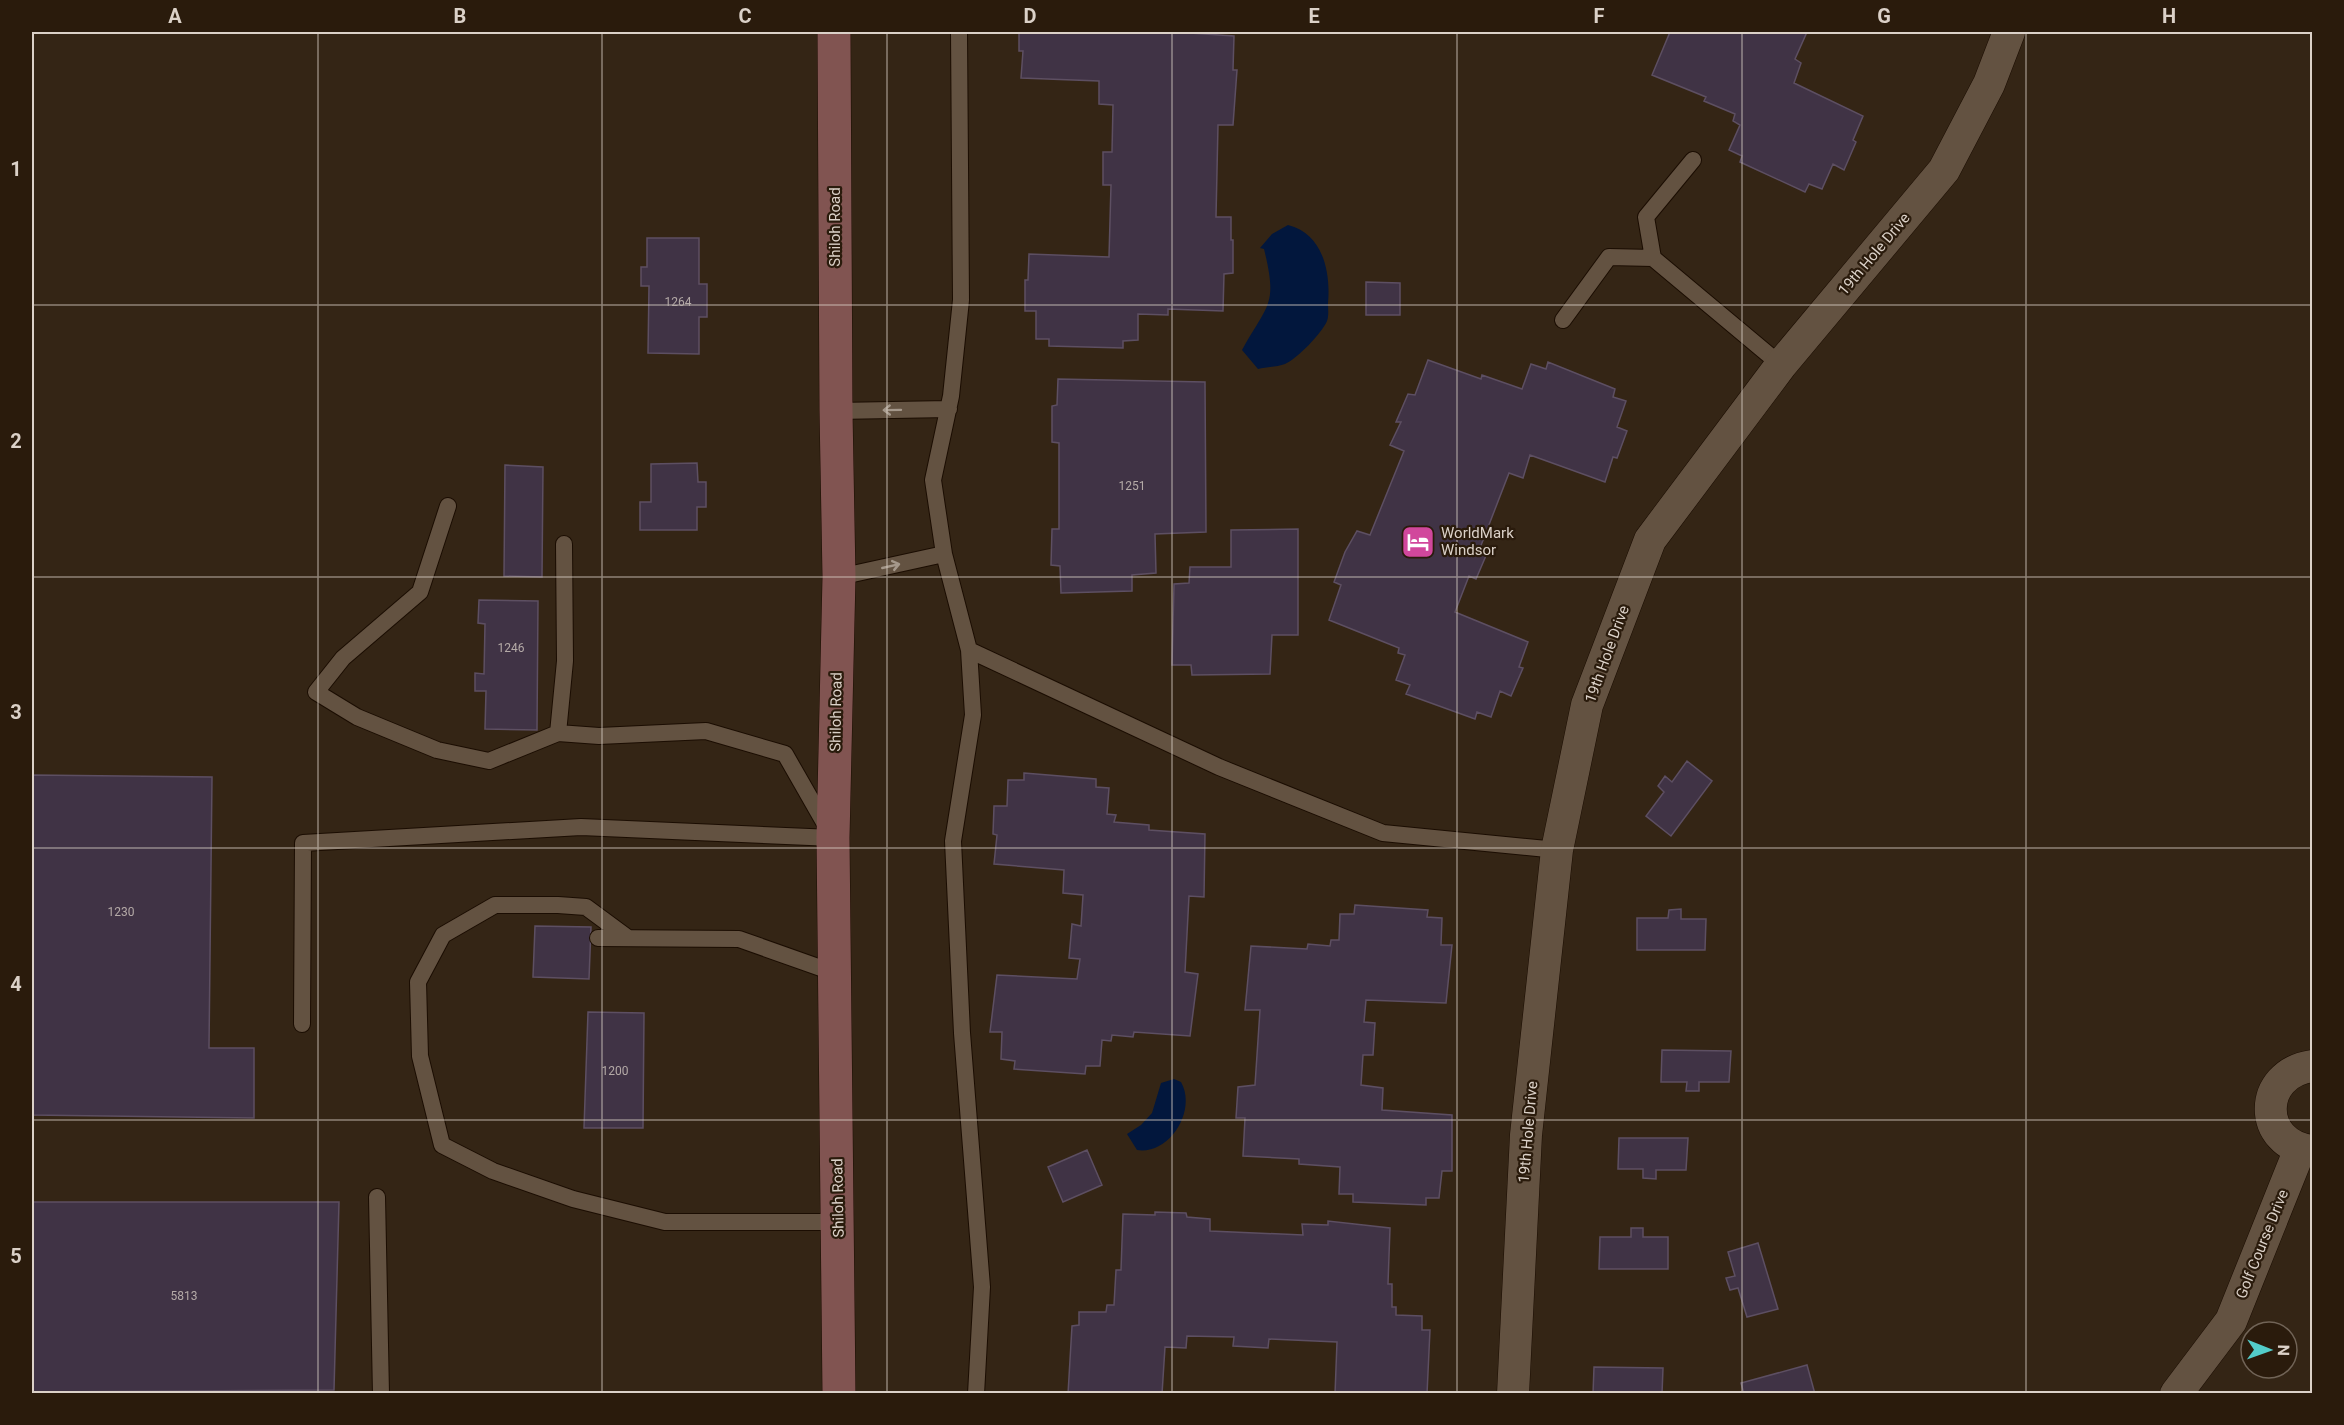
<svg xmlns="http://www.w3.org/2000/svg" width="2344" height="1425" font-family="Roboto,sans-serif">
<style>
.water{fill:#02173d}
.building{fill:#403345;stroke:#5d4f62;stroke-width:1.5}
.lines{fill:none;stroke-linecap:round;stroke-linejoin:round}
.service-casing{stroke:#1b0d02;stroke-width:18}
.minor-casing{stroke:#1b0d02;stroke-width:33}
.secondary-casing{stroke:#1b0d02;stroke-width:34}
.service{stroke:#635241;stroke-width:16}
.minor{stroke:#635241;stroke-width:32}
.secondary{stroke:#815451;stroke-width:33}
.oneway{stroke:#a5988b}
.grid{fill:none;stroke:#dbd1c8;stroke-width:1.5;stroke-opacity:0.55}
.labels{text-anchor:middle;stroke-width:4.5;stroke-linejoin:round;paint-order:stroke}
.number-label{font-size:12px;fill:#b4aaa7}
.street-label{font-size:15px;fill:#dbd1c8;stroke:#2a1b0c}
.poi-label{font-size:15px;fill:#dbd1c8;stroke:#2a1b0c;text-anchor:start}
.neatline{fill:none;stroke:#dbd1c8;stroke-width:2}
.grid-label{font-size:20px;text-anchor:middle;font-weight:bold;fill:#dbd1c8}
</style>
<rect width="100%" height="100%" fill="#342515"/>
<path class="water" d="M1288 225C1322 233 1331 271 1328 303 1328 308 1329 316 1327 321 1322 333 1297 359 1285 364 1277 367 1266 367 1258 369L1242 350C1268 303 1278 306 1264 249L1260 248 1272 234Z
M1174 1079 1181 1082C1197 1110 1170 1155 1137 1150L1127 1134 1141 1125 1152 1113 1161 1083Z"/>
<path class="building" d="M1019 32H1175L1234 36 1233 70H1237L1233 125H1218L1216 217H1231V240H1233V273L1224 274 1223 311 1168 309V315L1138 314V340L1123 341V348L1049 346V339H1036V311H1025V280H1028L1029 254 1109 257 1111 185H1103V152H1112L1113 105 1099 104V81L1021 78 1023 51H1019Z
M1670 32H1807L1795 59 1801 63 1794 83 1863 116 1853 140 1856 142 1844 170 1833 164 1822 189 1809 184 1805 192 1740 162 1742 156 1729 150 1740 125 1733 121 1735 114 1704 101 1706 97 1652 75Z
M647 238H699V284H707V317H699V354L648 353 649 286H641V267H647Z
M1366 282 1400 283V315H1366Z
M1428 360 1481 379 1482 375 1522 389 1531 364 1546 369 1548 362 1615 389 1613 397 1626 401 1617 427 1627 431 1617 458 1613 457 1605 482 1530 455 1523 478 1509 473 1480 548 1488 551 1476 579 1469 576 1455 612 1528 642 1519 667 1523 668 1511 696 1500 691 1491 717 1477 712 1475 719 1406 694 1410 685 1396 680 1405 655 1398 653 1399 648 1329 620 1341 585 1334 582 1345 552 1357 531 1370 535 1404 451 1390 445 1401 422H1396L1408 394 1415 395Z
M1058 379 1205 382 1206 532 1155 534 1156 573 1132 575V591L1061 593 1060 566 1051 565 1052 529H1059V443L1052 442V406L1057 405Z
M697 463 698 482H706V507H697V530H640V502H651V464Z
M505 465 543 467 542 577 504 576Z
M1298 529V635H1272L1270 674 1192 675 1191 665H1172L1174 584 1189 583 1190 567H1231V530Z
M479 600 538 601 537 730 485 729 486 691H475V673L484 674 485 624 478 623Z
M1687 761 1712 781 1671 836 1646 816 1664 792 1658 786 1665 776 1672 782Z
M1024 773 1096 779V787L1109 788 1107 814 1116 815 1114 822 1149 825V830L1205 834 1204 897 1189 896 1185 972 1198 974 1190 1036 1134 1032 1133 1037 1112 1035 1111 1041 1102 1040 1100 1066H1086L1085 1074 1014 1069 1015 1061 1001 1059 1002 1032H990L997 975 1077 979 1080 959 1069 958 1072 924 1081 926 1083 895 1063 893 1064 870 994 864 997 835 993 834 994 806H1007L1008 780H1024Z
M32 775 212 777 209 1048H254V1118L32 1115Z
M1355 905 1428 910 1427 917 1442 918 1441 945H1452L1446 1003 1366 1000 1364 1022 1375 1023 1373 1055H1363L1361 1085 1383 1088 1382 1110 1452 1115V1171H1442L1439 1198H1426V1205L1353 1202V1194H1339L1340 1167 1299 1164V1159L1243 1156 1245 1118H1236L1238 1087 1255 1085 1260 1010H1245L1251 946 1307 949 1308 944 1330 946 1331 940H1339L1340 914H1354Z
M1681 909V919H1706L1705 950H1637V918H1668L1669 910Z
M535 926 591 927 589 979 533 977Z
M588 1012 644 1013 643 1128H584Z
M1662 1050 1731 1051 1729 1082H1699V1091H1686L1687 1082H1661Z
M1619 1138H1688L1686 1170H1656V1179L1643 1178V1169H1618Z
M1087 1150 1102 1185 1063 1202 1048 1167Z
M32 1202H339L334 1390 32 1392Z
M1155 1212 1186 1213 1187 1217 1210 1219V1231L1303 1235 1302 1224 1328 1225V1221L1390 1228 1388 1284H1392V1307H1396V1315L1422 1316V1330H1430L1427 1394H1335L1337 1342 1269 1339 1268 1348 1233 1346 1234 1337 1187 1336 1186 1348 1165 1347 1162 1394H1068L1072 1326 1079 1325V1312H1106L1107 1305H1114L1116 1270H1121L1123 1214 1155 1215Z
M1631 1228H1643V1237H1668V1269H1599L1600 1237H1631Z
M1758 1243 1778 1309 1747 1317 1738 1288 1730 1290 1726 1278 1735 1276 1728 1252Z
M1807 1365 1815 1394H1744L1741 1383Z
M1594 1367 1663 1368 1662 1394H1593Z"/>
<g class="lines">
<defs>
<path id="service" d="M959 32 961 300 951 396 933 480 944 554 969 650 973 715 953 841 962 1033 982 1287 976 1394
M1653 258 1646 217 1693 160
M1563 320 1609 257 1653 258 1781 365
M836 411 949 409
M448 506 420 592 343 658 316 692 357 717 437 750 489 761 558 733
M839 577 944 554
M969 650 1219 767 1383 833 1557 850
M598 938 739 939 835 973
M628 938 586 907 558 905H495L443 935 418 982 420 1056 442 1145 493 1171 573 1199 665 1222H838
M302 1024 303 843 581 827 833 838 785 754 706 731 599 736 558 733 565 661 564 544
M377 1197 381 1394"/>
<path id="minor" d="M2312 1066C2257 1074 2257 1144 2312 1151
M1513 1394 1526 1135 1557 850 1587 705 1650 540 1781 365 1944 170 1989 84 2009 32
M2176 1394 2231 1321 2300 1149"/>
<path id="secondary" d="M834 32 836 411 839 577 833 838 839 1394"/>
</defs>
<use href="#service" class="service-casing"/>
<use href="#minor" class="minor-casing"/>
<use href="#secondary" class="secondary-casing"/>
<use href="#service" class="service"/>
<use href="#minor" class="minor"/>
<use href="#secondary" class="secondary"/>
</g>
<defs><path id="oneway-shaft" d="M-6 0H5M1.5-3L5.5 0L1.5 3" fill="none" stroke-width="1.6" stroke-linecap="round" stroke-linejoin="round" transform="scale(1.5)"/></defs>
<g class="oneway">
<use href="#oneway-shaft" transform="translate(892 410) rotate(179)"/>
<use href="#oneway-shaft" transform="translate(891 566) rotate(-13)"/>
</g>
<path class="grid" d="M318 32V1394M602 32V1394M887 32V1394M1172 32V1394M1457 32V1394M1742 32V1394M2026 32V1394M32 305H2312M32 577H2312M32 848H2312M32 1120H2312"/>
<defs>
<symbol id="hotel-square" viewBox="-11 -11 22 22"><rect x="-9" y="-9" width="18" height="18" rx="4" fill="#d1479c" stroke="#2a1b0c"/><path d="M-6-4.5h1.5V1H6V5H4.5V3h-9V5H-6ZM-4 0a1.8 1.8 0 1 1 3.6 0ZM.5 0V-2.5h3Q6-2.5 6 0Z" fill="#fff"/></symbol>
</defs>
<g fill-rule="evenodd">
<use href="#hotel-square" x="1399" y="523" width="38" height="38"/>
</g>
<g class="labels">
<g class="number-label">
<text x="678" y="306">1264</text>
<text x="1132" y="490">1251</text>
<text x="511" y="652">1246</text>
<text x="121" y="916">1230</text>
<text x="615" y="1075">1200</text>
<text x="184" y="1300">5813</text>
</g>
<g class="street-label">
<text transform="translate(835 227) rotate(-90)" y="5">Shiloh Road</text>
<text transform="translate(1874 254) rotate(-50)" y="5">19th Hole Drive</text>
<text transform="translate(1607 654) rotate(-70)" y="5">19th Hole Drive</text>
<text transform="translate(836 712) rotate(-89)" y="5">Shiloh Road</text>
<text transform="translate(1528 1132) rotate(-85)" y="5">19th Hole Drive</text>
<text transform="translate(838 1198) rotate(-91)" y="5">Shiloh Road</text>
<text transform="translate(2262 1244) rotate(-68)" y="5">Golf Course Drive</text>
</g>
<g class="poi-label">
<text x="1441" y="538">WorldMark<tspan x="1441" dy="17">Windsor</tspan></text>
</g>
</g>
<rect width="2344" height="1425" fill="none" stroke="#2a1b0c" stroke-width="66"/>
<g transform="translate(2269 1350) rotate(91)"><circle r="28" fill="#2a1b0c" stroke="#716457" stroke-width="1.5"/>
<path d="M0-4.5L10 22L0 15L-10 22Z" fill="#53cdca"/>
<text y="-9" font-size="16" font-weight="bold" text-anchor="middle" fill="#dbd1c8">N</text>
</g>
<rect x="33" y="33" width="2278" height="1359" class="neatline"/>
<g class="grid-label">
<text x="175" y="23">A</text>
<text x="460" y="23">B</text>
<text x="745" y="23">C</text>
<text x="1030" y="23">D</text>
<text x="1314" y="23">E</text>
<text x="1599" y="23">F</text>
<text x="1884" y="23">G</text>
<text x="2169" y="23">H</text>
<text x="16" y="176">1</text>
<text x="16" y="448">2</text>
<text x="16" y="719">3</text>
<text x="16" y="991">4</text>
<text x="16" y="1263">5</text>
</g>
</svg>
